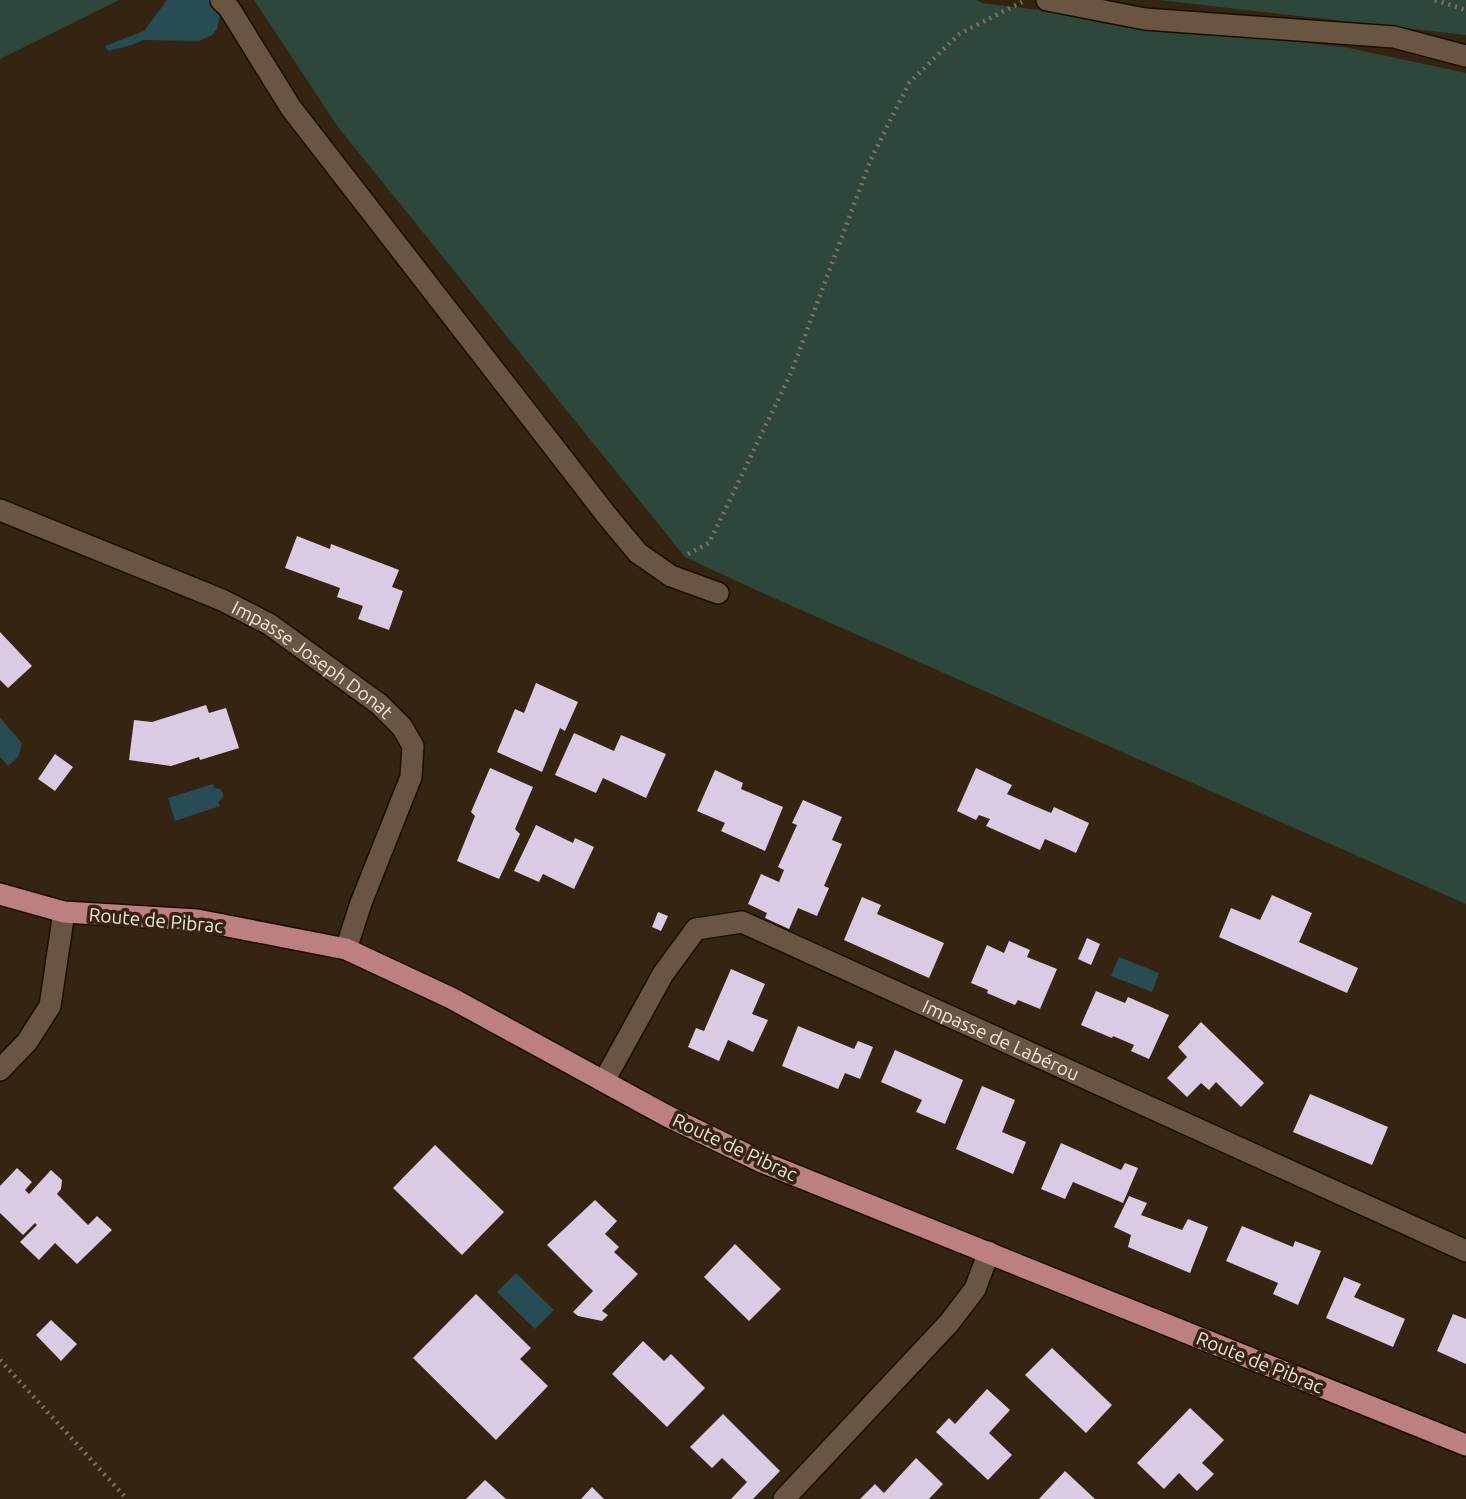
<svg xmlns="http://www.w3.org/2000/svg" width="1466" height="1499" font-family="Ubuntu,sans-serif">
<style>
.green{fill:#2d483b}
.water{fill:#274c54}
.building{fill:#dbcae3}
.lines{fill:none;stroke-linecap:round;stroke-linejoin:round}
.minor-casing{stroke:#1c0c00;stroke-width:24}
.major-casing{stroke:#1c0c00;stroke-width:24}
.path{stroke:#807162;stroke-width:4.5;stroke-dasharray:2 5;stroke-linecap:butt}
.minor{stroke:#695542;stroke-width:21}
.major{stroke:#bd8080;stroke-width:21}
.labels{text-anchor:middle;stroke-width:7;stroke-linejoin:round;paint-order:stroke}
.street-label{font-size:19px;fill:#f1e5da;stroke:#352412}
</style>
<rect width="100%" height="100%" fill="#352412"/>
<path class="green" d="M0 0H119L0 59Z
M254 0H976L982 3 1349 48 1466 73V904L756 590 685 557 338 127Z
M1159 0H1466V35Z"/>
<path class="water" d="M167 0H218L222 7 219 20 217 29 211 36 199 41 143 40 132 45 108 51 105 46 144 31Z
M0 718 22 743 18 757 8 766 0 757Z
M213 784 214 788 220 789 223 793 222 799 218 802 220 806 175 821 168 798Z
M1119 957 1159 973 1152 992 1111 976Z
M516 1273 554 1310 535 1329 497 1292Z"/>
<path class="building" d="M297 536 330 549 331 544 399 570 392 587 403 591 389 630 358 619 363 606 337 597 340 588 285 568Z
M0 632 32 666 8 688 0 680Z
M536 683 578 702 565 731 560 728 542 772 497 752 515 709 524 713Z
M206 705 209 713 226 708 239 748 200 760 199 757 171 766 129 760 134 720 152 722Z
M574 733 614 751 621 735 666 754 646 798 603 778 596 793 555 775Z
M55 754 73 767 55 791 38 779Z
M490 768 533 787 515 829 520 834 499 879 457 861 475 816 471 812Z
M976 768 1012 785 1007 794 1051 813 1054 807 1089 823 1076 853 1045 839 1040 850 986 826 990 819 979 815 976 820 957 811Z
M715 770 743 783 741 789 783 807 765 851 721 831 725 823 697 811Z
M803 800 842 817 832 840 842 844 824 886 829 888 817 916 798 908 789 929 765 918 767 913 748 904 761 874 779 882 784 870 778 867 797 825 792 823Z
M536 825 573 843 575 838 594 847 574 889 543 874 539 882 514 871Z
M1272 895 1312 913 1299 942 1358 968 1347 993 1219 937 1231 908 1260 920Z
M862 897 881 905 877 914 944 943 929 978 844 940Z
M658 912 668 916 661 931 652 927Z
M1087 938 1100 944 1091 965 1078 959Z
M1009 941 1030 950 1027 957 1057 969 1040 1009 1018 1000 1015 1005 987 993 988 990 971 983 987 945 1004 953Z
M731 969 765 984 752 1014 768 1020 753 1052 728 1040 719 1061 688 1047 696 1028 704 1031Z
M1096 991 1125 1003 1128 997 1169 1015 1149 1059 1131 1051 1134 1045 1113 1036 1112 1038 1081 1025Z
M1201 1022 1264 1083 1241 1107 1216 1082 1209 1090 1201 1083 1187 1097 1167 1078 1187 1057 1178 1047Z
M798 1026 854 1049 858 1041 873 1047 860 1079 845 1073 838 1089 782 1066Z
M895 1050 963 1080 945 1124 916 1112 922 1100 881 1082Z
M982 1086 1015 1100 1002 1132 1026 1142 1013 1174 956 1149Z
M1310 1094 1388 1127 1372 1165 1293 1132Z
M1061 1143 1121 1170 1125 1163 1138 1168 1123 1203 1073 1182 1065 1199 1041 1189Z
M435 1145 504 1212 462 1255 393 1188Z
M17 1168 32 1182 25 1190 29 1194 51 1170 62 1180 61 1189 57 1194 88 1225 97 1216 112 1230 77 1264 55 1243 39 1260 20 1242 37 1225 35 1223 23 1235 0 1213V1186Z
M1129 1196 1147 1203 1141 1215 1182 1230 1188 1219 1208 1227 1190 1273 1128 1247 1131 1235 1114 1227Z
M595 1200 617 1221 605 1234 619 1247 614 1252 638 1274 602 1311 608 1315 602 1321 578 1316 573 1312 593 1291 547 1245Z
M1242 1226 1293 1247 1295 1241 1321 1251 1298 1305 1273 1294 1278 1283 1226 1261Z
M735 1244 781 1289 749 1321 704 1277Z
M1344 1277 1361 1284 1354 1297 1405 1319 1393 1347 1326 1318Z
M476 1294 531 1348 520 1359 548 1386 496 1440 413 1358Z
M1453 1314 1466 1319V1364L1437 1351Z
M51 1320 77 1344 61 1361 36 1335Z
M643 1341 664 1361 671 1354 705 1388 667 1427 612 1374Z
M1052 1348 1112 1405 1086 1433 1025 1375Z
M987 1389 1010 1410 989 1433 1012 1455 988 1480 936 1432 949 1418 955 1424Z
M1190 1408 1224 1440 1202 1463 1214 1474 1197 1491 1179 1473 1164 1489 1137 1463Z
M723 1414 780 1471 753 1499H731L747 1482 722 1458 712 1468 690 1447Z
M916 1458 943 1484 929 1499H860L875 1484 884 1493Z
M1065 1471 1095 1499H1039Z
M485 1480 506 1499H466Z
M592 1487 604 1499H581Z"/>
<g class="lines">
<defs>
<g id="minor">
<path d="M221 0 229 8 291 108 608 517 638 553 671 576 718 593"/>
<path d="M1047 0 1145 19 1394 37 1466 56"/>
<path id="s1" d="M0 510 222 600 269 624 379 704 402 727 413 746 411 777 361 903 346 949"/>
<path d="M0 1070 27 1042 50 1006 64 912"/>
<path id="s2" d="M604 1081 663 974 696 929 742 922 1466 1251"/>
<path d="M784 1499 949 1323 975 1289 989 1252"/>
</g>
<path id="major" d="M0 894 64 912 197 920 346 949 451 998 667 1116 762 1162 1466 1445"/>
</defs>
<use href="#minor" class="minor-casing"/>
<use href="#major" class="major-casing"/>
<path class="path" d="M1435 0 1466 10
M688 554 709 543 791 373 871 159 909 83 959 34 1022 2
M0 1360 127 1499"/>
<use href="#minor" class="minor"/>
<use href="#major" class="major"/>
</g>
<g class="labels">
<g class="street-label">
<text dy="7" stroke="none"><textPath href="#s1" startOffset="348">Impasse Joseph Donat</textPath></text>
<text transform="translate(156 920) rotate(5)" y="7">Route de Pibrac</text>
<text dy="7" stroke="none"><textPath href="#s2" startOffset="509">Impasse de Labérou</textPath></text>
<text transform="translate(735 1147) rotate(25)" y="7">Route de Pibrac</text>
<text transform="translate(1260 1362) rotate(22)" y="7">Route de Pibrac</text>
</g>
</g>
</svg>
